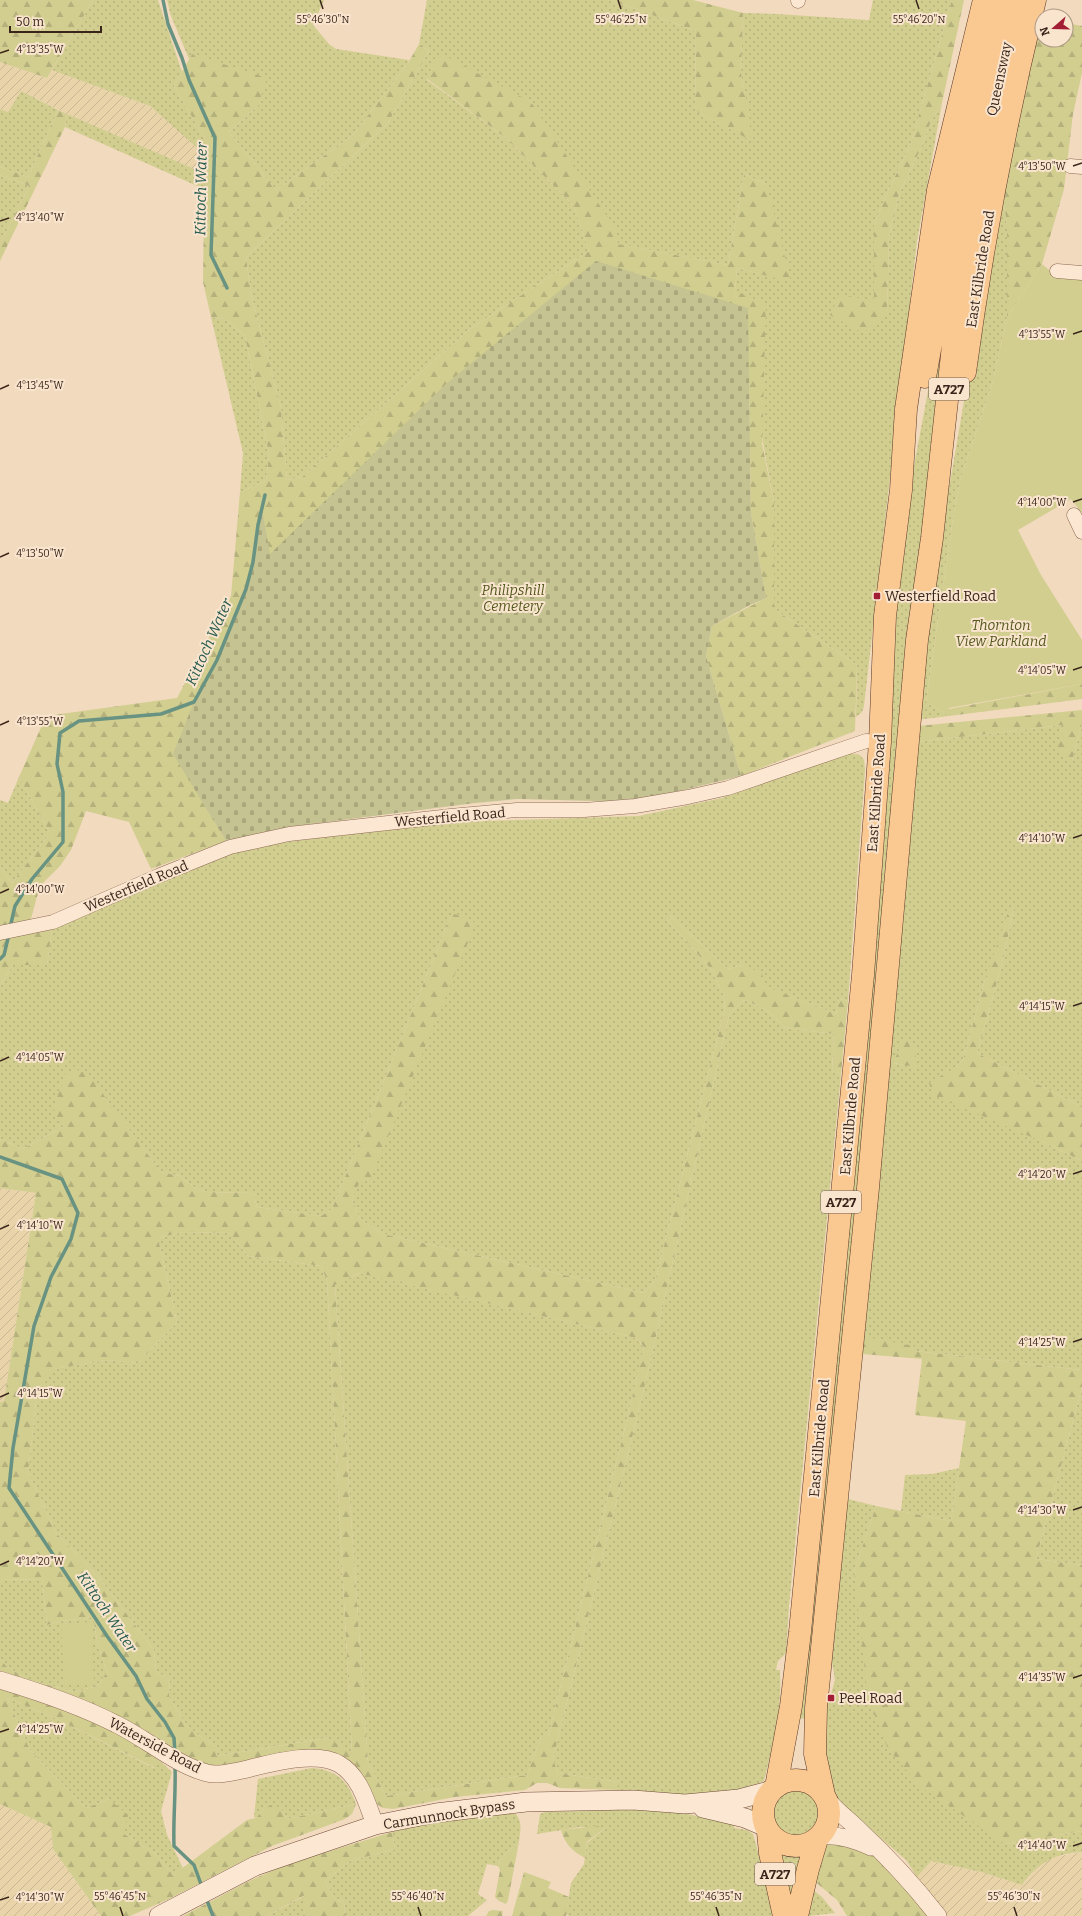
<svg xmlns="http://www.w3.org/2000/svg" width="1082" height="1916" font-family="Bitter,serif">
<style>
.farmland{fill:url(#farmland-furrows)}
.grass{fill:url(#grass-dots);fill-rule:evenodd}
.forest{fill:url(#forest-firs);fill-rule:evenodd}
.cemetery{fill:url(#cemetery-stones)}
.park{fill:#d2ce90}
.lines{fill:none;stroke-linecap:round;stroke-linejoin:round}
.stream{stroke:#689281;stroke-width:3.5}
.minor-casing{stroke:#8d6954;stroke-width:15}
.tertiary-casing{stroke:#8d6954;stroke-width:18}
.secondary-casing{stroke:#6e4a38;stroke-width:20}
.primary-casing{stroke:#5a3829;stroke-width:23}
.minor{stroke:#fce8d2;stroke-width:14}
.tertiary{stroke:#fce8d2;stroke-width:17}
.secondary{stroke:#fce8d2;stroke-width:19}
.primary{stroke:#fac891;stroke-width:22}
.ticks{fill:none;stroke:#3a251b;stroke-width:1.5}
.poi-dot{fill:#a21e35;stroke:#f9e5ce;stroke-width:1.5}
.labels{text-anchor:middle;stroke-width:4;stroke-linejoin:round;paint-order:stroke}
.shield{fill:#f9e5ce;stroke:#735f51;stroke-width:1}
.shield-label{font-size:13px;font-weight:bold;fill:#3a251b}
.street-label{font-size:14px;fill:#3a251b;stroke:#f9e5ce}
.park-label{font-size:14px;font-style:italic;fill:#54591f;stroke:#f9e5ce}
.poi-label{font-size:14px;fill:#3a251b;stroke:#f9e5ce;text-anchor:start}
.water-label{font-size:15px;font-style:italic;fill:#285c50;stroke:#f9e5ce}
.ticks-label{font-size:10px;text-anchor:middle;fill:#3a251b;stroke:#f9e5ce;stroke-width:4;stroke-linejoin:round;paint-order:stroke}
</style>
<defs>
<pattern id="farmland-furrows" width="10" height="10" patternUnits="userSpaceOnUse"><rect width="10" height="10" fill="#e9d4aa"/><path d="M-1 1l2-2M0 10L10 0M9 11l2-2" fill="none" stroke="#c9b692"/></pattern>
<pattern id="grass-dots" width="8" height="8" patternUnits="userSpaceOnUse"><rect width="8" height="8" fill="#d2ce90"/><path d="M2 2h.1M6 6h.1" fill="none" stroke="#b5b17c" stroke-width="1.8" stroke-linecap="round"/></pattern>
<pattern id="forest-firs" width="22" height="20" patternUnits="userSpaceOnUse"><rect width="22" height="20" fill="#d2ce90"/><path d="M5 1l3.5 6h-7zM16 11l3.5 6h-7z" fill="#b5b17c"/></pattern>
<pattern id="cemetery-stones" width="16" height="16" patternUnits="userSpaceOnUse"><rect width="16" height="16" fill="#c5c391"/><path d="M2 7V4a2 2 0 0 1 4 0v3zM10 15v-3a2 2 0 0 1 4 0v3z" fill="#aaa77c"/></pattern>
</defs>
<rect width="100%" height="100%" fill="#f2dabe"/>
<path class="farmland" d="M0 62 47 78 52 70 150 106 205 155 204 173 67 114 21 91 8 112 0 109Z
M0 1188 36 1193 4 1401 0 1402Z
M0 1804 52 1827 53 1849 101 1916H0Z
M1082 1852V1916H938L911 1882 931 1861 981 1872 1022 1885 1040 1864 1055 1857Z"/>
<path class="grass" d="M93 0H158L182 72 174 86 205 139V155L150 106 52 70Z
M167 0H324L313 25 329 44 336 49 409 60 408 63 353 135 276 190 229 132 258 106 192 54 189 59 171 16Z
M427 0H611L696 31 695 111 753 141 741 73 743 13 777 14 869 20 873 0H952L910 146 886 195 874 225V303L887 313 889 237 899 194 920 150 931 121 942 103 917 241 864 706 862 712 856 717 857 665 774 609V503L735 291 737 268 765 275 767 185 744 174 728 265 617 244 531 102 426 79 507 139 574 206 589 251 470 329 302 477 287 480 281 408 251 294 246 257 388 123 429 51 419 44Z
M21 91 58 110 28 177 0 167V109L8 112Z
M67 114 204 173V189L65 127Z
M0 175 29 186 0 244Z
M1001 185 1007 225V317L993 381 960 481 955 505 926 702 949 716 916 720 924 623 951 477Z
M956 242 941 405 906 642 890 840 807 1719 798 1718 890 666 913 471Z
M211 317 225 319 245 336 269 454 266 481 240 492 243 453Z
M1082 723V1107L977 1053 1002 964 1014 908 985 980 963 1060 956 1067 1043 1142 1082 1161V1370L915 1351 860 1336 917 742 1064 725 1072 761ZM916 1045 911 1066 893 1063Z
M844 752 860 755 864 760 865 770 848 1001 839 999 836 1014 763 986 742 965 728 969 671 916 668 921 711 969 725 998 724 1012 655 1281 644 1293 383 1234 360 1219 352 1200 452 913 332 1209 321 1216 257 1207 253 1193 206 1192 195 1188 180 1176 161 1172 88 1075 63 1127 23 1149 0 1139V986L13 965H47L52 929 213 857 279 843 407 827 484 821 639 816 722 798Z
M19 777 50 833 12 883 0 867V800L8 803Z
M743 1000C759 1005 775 1014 785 1028L834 1034 832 1071 841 1074 789 1606 786 1653 778 1661 776 1670H780C782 1712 774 1740 764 1781 720 1803 665 1794 619 1790V1782L558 1773 553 1759 643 1393 729 1015Z
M183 1232 230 1233 248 1256 321 1266 327 1280 352 1753 327 1738 216 1756 218 1748 187 1727 169 1696 170 1680 156 1671 154 1650 97 1575 57 1534 28 1473 37 1394 53 1369 106 1360 138 1363 177 1322 158 1238Z
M360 1273 636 1338 644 1348 622 1440 548 1737H541L527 1775 386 1796 368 1763 335 1284Z
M1082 1387V1565L1036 1559Z
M959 1468 951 1521 901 1511 905 1475 932 1474Z
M848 1499 876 1506 854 1572 1005 1844 1082 1831V1852C1054 1854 1039 1862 1022 1885L981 1872 931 1861 917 1877 906 1860 835 1799 827 1770 823 1721 835 1680 829 1644Z
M42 1579 47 1625 62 1621 93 1617 98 1646 107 1672 97 1686 75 1692 29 1680 6 1666 0 1658V1580Z
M7 1698 57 1719 154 1768 157 1758 172 1772 161 1811 167 1835 183 1868 173 1875 156 1854 124 1834 109 1799 86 1808 30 1750Z
M312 1768C337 1770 348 1781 356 1804L287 1819 280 1807 264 1809 256 1818 254 1817 258 1779Z
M771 1814a24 24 0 1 1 48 0a24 24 0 1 1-48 0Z
M651 1809 678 1812 734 1824V1828L747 1830 753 1834 773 1905 774 1916H569L566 1914 571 1883 584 1864 587 1843 605 1828 580 1827 537 1834 540 1814 545 1812Z
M502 1813 516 1814C523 1823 520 1831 519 1842 511 1849 502 1855 498 1866L487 1864 478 1894 487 1900 468 1916H345L344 1902 334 1898 325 1881 350 1861 395 1849 392 1832 440 1821Z
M776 1850 792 1855 800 1854 792 1916Z
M812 1889 822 1897 835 1913 808 1916Z
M306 1895 305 1911 303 1916H267Z"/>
<path class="forest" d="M0 0H93L47 78 0 62Z
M611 0H693L743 13 741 73 754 142 695 111 696 31Z
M952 0H964L942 103 931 121 920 150 899 194 889 237 887 313 863 333 830 315 840 294 874 302V225L886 195 910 146Z
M1036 19 1042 20V40H1066V23L1082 26V73L1073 114 1064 189 1042 264 1007 317V225L1001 185Z
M419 44 429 51 388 123 246 257 251 294 281 408 287 480 302 477 470 329 589 251 574 206 507 139 426 78 440 53 531 102 616 230 618 244 728 265 744 174 767 185 791 282 737 268 735 291 766 304 762 443 774 503V609L857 665 855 731 741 776 706 656 712 626 766 598 751 513 748 308 174 754 226 841 151 869 129 822 86 811 71 850 60 866 40 886 29 926 53 922 47 965H13L0 986V867L12 883 50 833 19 777 46 716 177 698 231 596 240 492 266 481 269 454 245 336 225 319 211 317 203 282 205 139 174 86 192 54 267 78 258 106 229 132 276 190 353 135 408 63Z
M58 110 67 114 65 127 0 261V244L29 186 0 175V167L28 177Z
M1082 684V699L949 716V709Z
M1082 710V723L1072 761 1056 750 1064 725 917 742 918 726Z
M1014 908 1002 964 977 1053 1082 1107V1161L1043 1142 933 1095 929 1083 956 1067 963 1060 985 980 1009 910Z
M452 913 476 923 370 1180 360 1181 352 1200 360 1219 383 1234 644 1293 655 1281 724 1012 725 998 711 969 668 921 671 916 728 969 742 965 762 973 764 986 836 1014 839 999 848 1001 841 1074 832 1071 834 1034 785 1028C775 1014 759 1005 743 1000L729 1015 643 1393 553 1759 558 1773 619 1782V1790L560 1788 547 1783H537L525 1790 455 1797 393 1809 383 1808 375 1803C368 1794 341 1757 334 1754 308 1739 243 1768 210 1765 199 1764 172 1748 160 1743L155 1768 57 1719 7 1698 30 1750 86 1808 109 1799 128 1815 124 1834 156 1854 173 1875 247 1820 256 1818 264 1809 271 1805 280 1807 287 1819 356 1804 352 1814 345 1819 272 1846 169 1899 130 1916H101L53 1849 51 1827 0 1804V1658L6 1666 29 1680 75 1692 97 1686 107 1672 98 1646 93 1617 62 1621 47 1625 42 1579 0 1580V1402L4 1401 36 1193 0 1188V1139L23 1149 63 1127 53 1108 66 1073 74 1069 88 1074 161 1172 180 1176 195 1188 206 1192 253 1193 257 1207 321 1216 332 1209ZM183 1232 230 1233 248 1256 321 1266 327 1280 352 1752 327 1738 216 1756 218 1748 187 1727 169 1696 170 1680 156 1671 154 1650 97 1575 57 1534 28 1473 37 1394 54 1369 106 1360 138 1363 177 1322 158 1238ZM359 1273 636 1338 644 1347 622 1440 548 1737H541L527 1775 386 1796 368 1763 335 1285Z
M904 1039 916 1045 915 1067 893 1063Z
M860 1336 914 1346 915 1351 1082 1370V1387L1036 1559 1082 1565V1831L1005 1844 921 1787 888 1749 868 1698 854 1572 876 1506 951 1521 966 1421 915 1415 922 1359 862 1354Z
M596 1826 605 1828 587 1842 585 1858C572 1851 565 1844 561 1830Z
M392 1832 395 1849 350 1861 325 1881 334 1898 344 1902 345 1916H303L305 1911V1895L267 1916H183L249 1881 285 1865Z
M519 1842 508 1900 506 1904 499 1901 495 1897 500 1870 498 1866C502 1855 511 1849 519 1842Z
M830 1843 870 1852 890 1871 930 1916H847L837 1900 813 1880 822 1849Z
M524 1872 551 1882 548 1888 569 1897 566 1916H512Z
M493 1910 503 1911 502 1916H486L489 1911Z"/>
<path class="cemetery" d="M596 261 748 308 751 513 766 598 748 606 712 626 706 656 741 776 634 802 517 799 475 803 288 827 226 841 173 754 194 702 217 660 246 589 253 562 262 509 270 554 446 384Z"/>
<path class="park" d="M1042 264 1056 276 1082 279V513L1071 499 1018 530 1041 575 1082 640V684L949 708V716L926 702 955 505 960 481 993 381 1007 317Z
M91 1622 94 1683 64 1684 61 1624Z"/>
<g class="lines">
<path class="stream" d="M163 0 168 24 182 58 189 80 215 138 211 255 227 288
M10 928 15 906 32 879 63 842V792L57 764 60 733 79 721 161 714 194 702 217 660 246 589 253 562 258 525 265 495
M0 959 4 955 9 934
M0 1157 62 1179 78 1213 71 1239 51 1277 34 1326 13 1448 9 1488 107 1636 136 1676 147 1699 165 1722 174 1738 175 1753
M175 1765C176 1792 173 1819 174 1846L194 1865 202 1887
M206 1898 213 1916"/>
<defs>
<path id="minor" d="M798 1V0
M1070 166 1082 167
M1057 271 1082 273
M1074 515 1082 532
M0 933 53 922 158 876 230 847 289 834 451 816 517 810H584L635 806 688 797 728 788 866 741 880 742"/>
<path id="tertiary" d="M0 1680C40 1692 79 1705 116 1724 147 1739 174 1764 207 1773 218 1776 232 1772 243 1770 268 1764 315 1750 339 1764 360 1776 367 1803 375 1825
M826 1798C836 1811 848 1819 859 1830 888 1857 914 1885 938 1916
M821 1836C840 1835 854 1839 871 1847"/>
<path id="secondary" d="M703 1808 745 1818 766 1827
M159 1916 255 1866 375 1825 436 1813 526 1802 633 1800 685 1804 739 1799 773 1790"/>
<path id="primary" d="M965 372C982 247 1005 123 1035 0
M925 377 967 145 980 80 1000 0
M763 1813a33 33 0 1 1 66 0a33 33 0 1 1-66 0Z
M776 1787 791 1706 800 1632 863 975 880 742 885 616 901 490 906 409 938 190 984 0
M824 1795 815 1754 816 1708 868 1188 917 640 932 538 955 327 967 239 992 107 1017 0
M768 1832 770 1853 784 1916
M797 1916 808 1869 817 1839"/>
</defs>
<use href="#minor" class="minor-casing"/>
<use href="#tertiary" class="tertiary-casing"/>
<use href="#secondary" class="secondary-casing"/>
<use href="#primary" class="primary-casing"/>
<use href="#minor" class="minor"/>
<use href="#tertiary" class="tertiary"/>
<use href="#secondary" class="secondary"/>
<use href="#primary" class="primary"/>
</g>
<path class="ticks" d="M320 0 323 9M618 0 621 9M916 0 919 9M0 53 9 50M1073 166 1082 163M0 221 9 218M1073 334 1082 331M0 389 9 385M1073 502 1082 499M0 557 9 553M1073 670 1082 667M0 725 9 721M1073 838 1082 835M0 893 9 889M1073 1006 1082 1003M0 1061 9 1057M1073 1174 1082 1171M0 1229 9 1225M1073 1342 1082 1339M0 1397 9 1393M1073 1510 1082 1507M0 1565 9 1561M1073 1678 1082 1675M0 1732 9 1729M1073 1846 1082 1843M0 1900 9 1897M120 1907 123 1916M418 1907 421 1916M716 1907 719 1916M1014 1907 1017 1916"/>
<g class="poi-dot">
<rect x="873" y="592" width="8" height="8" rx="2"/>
<rect x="827" y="1694" width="8" height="8" rx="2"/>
</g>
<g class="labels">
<g class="shield">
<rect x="929" y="378" width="40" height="22" rx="3"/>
<rect x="821" y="1191" width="40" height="22" rx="3"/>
<rect x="755" y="1863" width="40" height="22" rx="3"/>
</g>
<g class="shield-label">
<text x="949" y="394">A727</text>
<text x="841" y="1207">A727</text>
<text x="775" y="1879">A727</text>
</g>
<g class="street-label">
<text transform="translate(999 79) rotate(-78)" y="5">Queensway</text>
<text transform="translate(980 269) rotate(-81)" y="5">East Kilbride Road</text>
<text transform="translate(876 793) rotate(-86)" y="5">East Kilbride Road</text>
<text transform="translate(450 817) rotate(-5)" y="5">Westerfield Road</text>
<text transform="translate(136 886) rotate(-23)" y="5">Westerfield Road</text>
<text transform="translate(850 1116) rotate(-85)" y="5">East Kilbride Road</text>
<text transform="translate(819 1438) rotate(-85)" y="5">East Kilbride Road</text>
<text transform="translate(155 1745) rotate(28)" y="5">Waterside Road</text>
<text transform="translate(449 1814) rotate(-9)" y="5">Carmunnock Bypass</text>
</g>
<g class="park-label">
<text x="513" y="595">Philipshill<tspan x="513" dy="16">Cemetery</tspan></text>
<text x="1001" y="630">Thornton<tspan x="1001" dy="16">View Parkland</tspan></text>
</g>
<g class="poi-label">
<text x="885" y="601">Westerfield Road</text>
<text x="839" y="1703">Peel Road</text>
</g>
<g class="water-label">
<text transform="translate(201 189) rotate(-89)" y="5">Kittoch Water</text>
<text transform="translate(209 642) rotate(-66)" y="5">Kittoch Water</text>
<text transform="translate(107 1612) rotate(56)" y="5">Kittoch Water</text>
</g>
</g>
<g class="ticks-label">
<text x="323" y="23">55°46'30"N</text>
<text x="621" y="23">55°46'25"N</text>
<text x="919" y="23">55°46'20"N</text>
<text x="40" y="53">4°13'35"W</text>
<text x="1042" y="170">4°13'50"W</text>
<text x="40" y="221">4°13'40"W</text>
<text x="1042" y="338">4°13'55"W</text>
<text x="40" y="389">4°13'45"W</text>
<text x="1042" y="506">4°14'00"W</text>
<text x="40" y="557">4°13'50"W</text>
<text x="1042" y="674">4°14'05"W</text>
<text x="40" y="725">4°13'55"W</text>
<text x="1042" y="842">4°14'10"W</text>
<text x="40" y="893">4°14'00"W</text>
<text x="1042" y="1010">4°14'15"W</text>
<text x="40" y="1061">4°14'05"W</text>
<text x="1042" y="1178">4°14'20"W</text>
<text x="40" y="1229">4°14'10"W</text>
<text x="1042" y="1346">4°14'25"W</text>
<text x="40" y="1397">4°14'15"W</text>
<text x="1042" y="1514">4°14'30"W</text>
<text x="40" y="1565">4°14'20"W</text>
<text x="1042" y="1681">4°14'35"W</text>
<text x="40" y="1733">4°14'25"W</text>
<text x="1042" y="1849">4°14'40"W</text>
<text x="120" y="1900">55°46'45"N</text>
<text x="418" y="1900">55°46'40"N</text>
<text x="716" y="1900">55°46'35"N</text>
<text x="1014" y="1900">55°46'30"N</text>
<text x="40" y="1901">4°14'30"W</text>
</g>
<g transform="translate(1054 28) rotate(250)"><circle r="19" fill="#f9e5ce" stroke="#ad9886"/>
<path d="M0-3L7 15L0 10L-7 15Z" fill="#a21e35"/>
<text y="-6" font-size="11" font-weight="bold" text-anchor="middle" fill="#3a251b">N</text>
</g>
<path d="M10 26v6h91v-6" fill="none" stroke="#3a251b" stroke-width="2"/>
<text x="16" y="26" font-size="12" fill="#3a251b" stroke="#f9e5ce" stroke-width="3" paint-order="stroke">50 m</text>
</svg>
